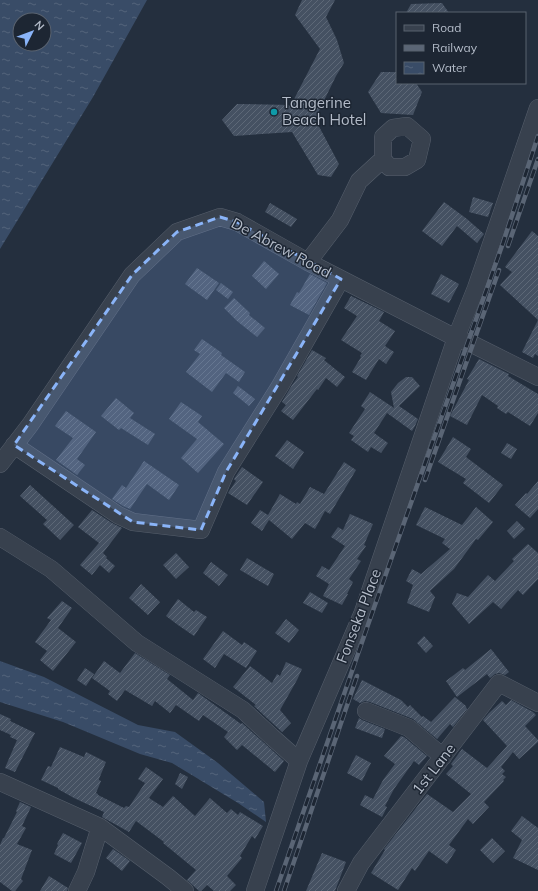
<svg xmlns="http://www.w3.org/2000/svg" width="538" height="891" font-family="Mulish,sans-serif">
<style>
.water{fill:url(#water-ripples);fill-rule:evenodd}
.building{fill:url(#building-hatch)}
.lines{fill:none;stroke-linecap:round;stroke-linejoin:round}
.minor-casing{stroke:#565f6c;stroke-width:18}
.minor{stroke:#38414e;stroke-width:17}
.rail-casing{stroke:#5a6575;stroke-width:4.5}
.rail{stroke:#1d2633;stroke-width:3;stroke-dasharray:9;stroke-linecap:butt}
.marked{fill:#8ab4f8;fill-opacity:0.2;stroke:#8ab4f8;stroke-width:3;stroke-dasharray:8 5;stroke-linejoin:round}
.culture-dot{fill:#0f9aa8;stroke:#1d2633;stroke-width:1.5}
.labels{text-anchor:middle;stroke-width:3;stroke-linejoin:round;paint-order:stroke}
.poi-label{font-size:15px;fill:#b4bcc9;stroke:#1d2633;text-anchor:start}
.street-label{font-size:15px;fill:#b4bcc9;stroke:#1d2633}
</style>
<defs>
<pattern id="water-ripples" width="26" height="14" patternUnits="userSpaceOnUse"><rect width="26" height="14" fill="#394c67"/><path d="M2 4q2-2 4 0t4 0M15 11q2-2 4 0t4 0" fill="none" stroke="#53647b"/></pattern>
<pattern id="building-hatch" width="6" height="6" patternUnits="userSpaceOnUse"><rect width="6" height="6" fill="#455162"/><path d="M-1 1l2-2M0 6l6-6M5 7l2-2" fill="none" stroke="#5d6877"/></pattern>
</defs>
<rect width="100%" height="100%" fill="#242f3e"/>
<path class="water" d="M0 0H147L93 97 0 249ZM20 20H44V44H20Z
M0 661 44 677 138 725 175 732 218 763 264 802 266 822 238 803 172 763 140 754 63 722 0 702Z"/>
<path class="building" d="M302 0H335L326 17 337 40 344 63 336 76 315 119 339 164 331 177 318 175 292 132 234 136 222 120 237 104 291 105 320 49 295 15Z
M442 3 449 13H406L411 4Z
M381 72H397V83H416L422 92 413 115 381 113 368 92Z
M473 197 493 203 488 217 469 212Z
M444 202 467 219 484 234 477 243 457 226 442 246 422 231Z
M270 203 297 219 291 227 265 212Z
M532 231 538 236V356L535 354 533 358 522 352 538 320 500 285 512 272 505 267Z
M264 261 279 274 266 289 252 276Z
M197 268 219 283 207 300 185 284Z
M310 274 327 283 309 315 290 305 297 292 299 293Z
M441 274 459 284 449 303 431 294Z
M221 283 233 292 228 299 216 290Z
M351 296 384 312 379 321 395 331 385 346 394 352 386 364 379 359 366 380 352 372 361 357 360 356 362 353 341 340 357 316 344 308Z
M234 298 250 313 249 315 265 328 257 337 237 321 224 308Z
M202 339 222 353 221 355 245 372 239 382 226 373 212 392 186 372 200 354 194 350Z
M312 350 326 358 324 360 345 377 337 387 326 378 318 390 317 389 293 420 281 411 286 405 282 402 292 385 298 377 297 376Z
M479 359 509 374 508 376 538 394V413L530 426 508 412 506 414 497 408 498 406 482 395 467 425 450 416 469 380 467 379Z
M406 377H412L420 386 399 406 418 419 415 426 412 431 387 413 374 433 388 443 381 453 371 447 368 452 351 440 354 436 349 433 365 409 361 406 370 392 394 408 391 392 398 383Z
M238 386 255 399 249 406 233 393Z
M116 398 134 413 130 418 155 434 148 445 121 428 119 430 101 416Z
M181 402 202 416 198 422 224 444 198 473 181 458 197 439 169 419Z
M66 411 96 432 77 459 85 465 77 475 56 460 73 438 55 426Z
M453 437 471 449 466 457 503 485 489 503 463 483 466 479 438 462Z
M287 440 304 452 293 469 275 456Z
M507 443 517 449 511 459 501 453Z
M144 461 179 485 169 500 147 484 130 509 123 506 112 499 122 485 126 488Z
M344 462 356 470 330 514 325 511 315 529 305 523 292 539 269 520 262 531 251 523 260 510 268 515 280 494 296 504 297 502 300 504 310 487 324 494Z
M242 467 263 482 247 505 228 493 236 481 234 479Z
M538 481V509L530 518 515 505 526 493 527 494Z
M30 485 74 525 60 540 43 524 47 520 20 496Z
M425 507 462 525 476 507 493 522 478 540 476 539 454 569 430 591 435 597 429 612 407 603 413 585 406 581 412 569 421 574 450 549 442 543 445 539 416 525Z
M92 510 112 523 122 528 103 553 107 557 106 558 115 566 109 573 100 565 92 575 80 565 99 543 78 527Z
M350 514 373 524 364 545 366 546 357 559 361 561 349 579 353 582 347 594H348L342 605 323 596 329 584 316 576 322 566 329 570 345 546 331 537 338 527 343 530Z
M517 521 525 529 514 539 507 531Z
M528 544 538 553V579L523 595 518 590 501 609 493 602 469 624 452 604 457 593 468 597 488 575 495 581 514 561 512 559Z
M176 553 189 567 176 579 163 565Z
M247 558 274 574 268 586 240 570Z
M211 562 228 575 219 586 203 573Z
M141 584 160 602 148 615 129 598Z
M310 592 328 603 322 613 303 603Z
M178 599 194 612 196 610 207 617 194 636 178 625 166 616Z
M62 601 72 608 58 628 76 642 53 671 40 660 47 651 35 642 51 620 47 618Z
M286 619 299 630 289 643 275 633Z
M223 631 242 645 244 642 257 651 246 668 224 654 215 668 203 659Z
M424 636 433 646 426 653 417 643Z
M491 649 509 672 505 675 499 673 495 674 490 678 487 674 457 697 446 681 463 668 465 670Z
M135 653 170 675 167 679 193 700 198 693 241 724 242 723 284 761 275 772 242 745 237 750 224 737 228 732 203 715 199 721 176 705 170 713 155 701 152 706 125 690 117 701 108 694 110 691 92 678 104 661 120 673Z
M286 662 302 669 297 680 280 710 291 723 282 732 254 706 256 705 233 687 250 666 272 683 277 674 280 676Z
M85 668 94 674 86 686 77 680Z
M362 680 401 700 408 707 410 705 422 717 423 716 431 722 455 697 466 706V707L467 709 453 727 450 724 437 739 413 719 370 702 365 701 360 703 353 699Z
M511 700 533 712 536 715 525 726 538 740V742L519 759 513 752 501 767 505 771 502 774 506 777 503 780 504 781 484 802 489 807 473 824 468 819 449 845 456 850 447 864 429 851 415 871 412 868 398 890 371 873 385 850 384 849 427 794 453 812 471 794 446 774 453 766 451 764 462 749 487 768 507 746 483 720 489 713 502 701 506 705Z
M0 714 11 719 10 721 35 733 15 772 5 768 17 740 10 737 11 735 0 730Z
M359 718 362 720 385 729 382 738 355 728Z
M401 736 404 737 427 756 419 765 414 761 394 789 385 806 387 807 382 817 360 805 365 795 373 799 383 780 395 764 384 756Z
M60 747 84 757 86 752 106 762 99 779V780L101 781 96 793 98 794V795L124 808 126 806 129 807 145 783 138 779 146 767 163 779 149 798 163 807 173 796 195 816 210 798 227 813 231 809 238 815 240 812 263 826 255 839 252 836 240 856 242 858 227 876 236 885 230 891H214L207 885 201 891H199L187 880 196 870 163 843 164 842 136 821 129 832 102 817 104 812 74 798 58 789V788L41 780 48 766 51 767Z
M356 755 371 763 362 781 347 773Z
M180 773 188 777 182 789 175 784Z
M20 802 31 807 22 826 26 828 17 844 32 850 21 879 23 881 15 891H12L0 882V845L3 838H4L17 812 16 811Z
M522 816 538 828V870L513 858 522 840 511 831Z
M63 833 82 843 71 863 54 854 58 845 57 844Z
M492 838 505 851 493 863 480 850Z
M113 849 130 861 122 871 106 858Z
M322 853 346 862 335 891H306Z
M49 876 68 888 67 891H40Z"/>
<g class="lines">
<defs>
<path id="minor" d="M407 126 422 139 417 160 405 167H389L383 159V137L393 128Z
M308 262 340 220 359 181 383 159
M14 445 118 515 133 522 201 530 226 472 280 386 341 279
M0 464 30 425 132 275 177 232 220 217 237 222 308 262 456 338 474 345 538 377
M0 537 51 569 137 643 243 710 272 737 299 761
M366 711 409 728 443 757
M0 782 100 827 168 877 185 891
M77 891 86 872 100 827
M255 891 299 761 363 612 456 338 476 288 538 108
M346 891 361 863 499 683 538 703"/>
</defs>
<use href="#minor" class="minor-casing"/>
<use href="#minor" class="minor"/>
<defs>
<path id="rail" d="M508 246 538 159
M425 480 499 270
M276 891 370 619 503 243 538 136
M284 891 357 676"/>
</defs>
<use href="#rail" class="rail-casing"/>
<use href="#rail" class="rail"/>
</g>
<path class="marked" d="M220 217 237 222 341 279 226 472 201 530 133 522 14 445 132 275 177 232Z"/>
<circle class="culture-dot" cx="274" cy="112" r="4"/>
<g class="labels">
<g class="poi-label">
<text x="282" y="108">Tangerine<tspan x="282" dy="17">Beach Hotel</tspan></text>
</g>
<g class="street-label">
<text transform="translate(281 248) rotate(28)" y="5">De Abrew Road</text>
<text transform="translate(359 616) rotate(-69)" y="5">Fonseka Place</text>
<text transform="translate(434 769) rotate(-52)" y="5">1st Lane</text>
</g>
</g>
<rect x="396" y="12" width="130" height="72" fill="#1d2633" stroke="#59626f"/>
<rect x="404" y="25" width="20" height="6" fill="#38414e" stroke="#59626f"/>
<text x="432" y="32" font-size="12" fill="#b4bcc9">Road</text>
<rect x="404" y="45" width="20" height="6" fill="#5a6575" stroke="#59626f"/>
<text x="432" y="52" font-size="12" fill="#b4bcc9">Railway</text>
<rect x="404" y="62" width="20" height="12" fill="url(#water-ripples)" stroke="#59626f"/>
<text x="432" y="72" font-size="12" fill="#b4bcc9">Water</text>
<g transform="translate(32 32) rotate(48)"><circle r="19" fill="#1d2633" stroke="#59626f"/>
<path d="M0-3L7 15L0 10L-7 15Z" fill="#8ab4f8"/>
<text y="-6" font-size="11" font-weight="bold" text-anchor="middle" fill="#b4bcc9">N</text>
</g>
</svg>
